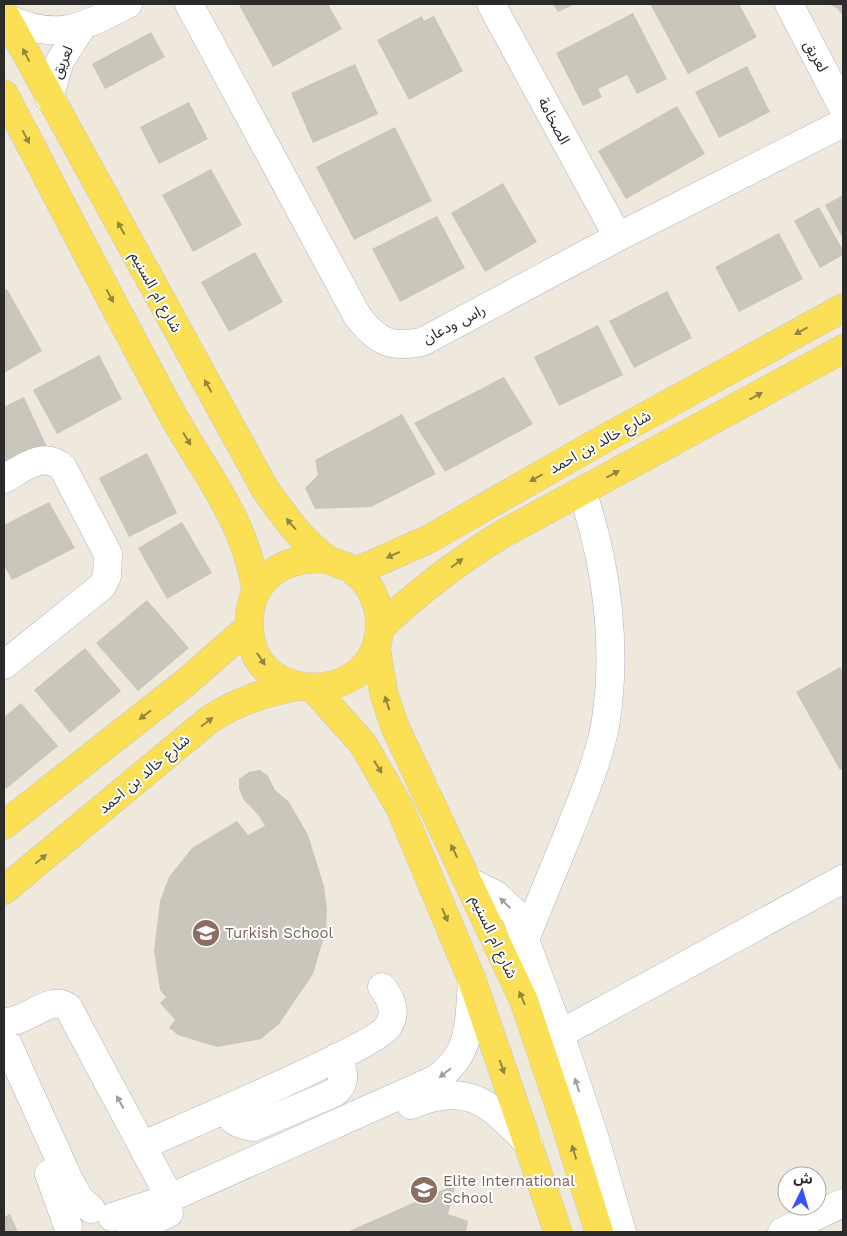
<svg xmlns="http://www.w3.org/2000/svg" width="847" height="1236" font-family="'Work Sans','Noto Sans Arabic',sans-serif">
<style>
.building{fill:#c9c6bb}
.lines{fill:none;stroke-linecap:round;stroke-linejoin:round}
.minor-casing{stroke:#b1b2c0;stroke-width:29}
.major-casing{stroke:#c8c8c8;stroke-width:29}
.minor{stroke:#fff;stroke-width:28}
.major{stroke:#fbe055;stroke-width:28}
.oneway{fill:#938640}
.oneway2{fill:#a0a0a0}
.labels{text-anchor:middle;stroke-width:4;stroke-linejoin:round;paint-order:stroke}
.street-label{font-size:15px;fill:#2b2b2b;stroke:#fff}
.education-label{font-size:15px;fill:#785e54;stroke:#fff;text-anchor:start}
</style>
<rect width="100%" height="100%" fill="#eee8dd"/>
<path class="building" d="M241 4H328L342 29 273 67 239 5Z
M553 4H575L558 12Z
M650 4H739L757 37 688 74Z
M829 4H843V16L838 9Z
M633 13 667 79 637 94 627 75 598 89 602 97 583 106 556 53Z
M422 16 424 21 434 16 463 71 409 100 377 40Z
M151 32 165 57 105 89 92 64Z
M355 64 378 114 313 143 291 93Z
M747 66 770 112 719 138 695 92Z
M189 102 208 139 159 164 140 127Z
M677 106 705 154 626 199 598 151Z
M395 127 432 201 354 240 316 167Z
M211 169 242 225 193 252 162 195Z
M503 183 537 242 485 272 451 213Z
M843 195V239L825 205Z
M819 207 843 250V255L820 268 794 221Z
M437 216 465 268 400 302 372 249Z
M779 233 803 279 739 312 715 267Z
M255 252 283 302 229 332 201 282Z
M7 289 42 351 4 373V290Z
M667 291 692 338 634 368 609 321Z
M598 325 623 375 559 406 534 357Z
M99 355 122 399 57 434 33 390Z
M504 377 533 424 445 472 414 423Z
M24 397 47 447 4 469V407Z
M402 414 436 474 371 507 315 509 305 488 318 475 315 460Z
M147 453 177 513 129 537 99 478Z
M49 502 75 548 12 580 4 565V525Z
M182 522 212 573 167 599 138 548Z
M147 600 189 648 138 691 96 643Z
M85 648 121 691 70 733 34 690Z
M840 667 843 672V768L840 770 796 692Z
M21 703 58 746 6 789 4 787V717Z
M260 770 268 776 275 790 289 802 308 835 324 886 327 909 326 930 313 974 279 1024 261 1039 217 1047 178 1035 169 1028 175 1020 160 1003 166 997 160 990 154 951 160 901 169 877 192 848 237 821 248 835 265 826 259 816 244 800 239 789V779L249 772Z
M456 1184 448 1214 468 1221 466 1232H347Z
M10 1214 18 1232H4V1217Z"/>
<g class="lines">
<defs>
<path id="minor" d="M189 4 358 317C378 342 390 348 422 342L618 237 843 123
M491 4 618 237
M789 4 843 108
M6 18C59 42 80 28 128 4
M49 98 60 61 81 28
M4 479C23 468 44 450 63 468L108 554 107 576 102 586 4 665
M468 881 496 895 515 913 560 1034 594 1136 622 1232
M525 939C540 902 556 864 571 827 584 794 598 761 605 726 618 649 607 565 582 491
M4 1022C27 1023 49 994 68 1007L170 1198
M560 1034 843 879
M4 1036 68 1178 79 1198 91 1209
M411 1105C470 1081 490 1104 529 1144
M226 1109C231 1121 239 1125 253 1127L334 1093C347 1083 344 1070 337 1057
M144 1145C179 1129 378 1046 389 1025 397 1011 391 999 382 987
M49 1174 68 1226
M112 1217 170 1198 436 1079C473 1054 469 1019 472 980
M130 1232 169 1213
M782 1232 843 1203"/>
<path id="major" d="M4 13 265 489C282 513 300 539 324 557 333 564 346 564 355 572 377 589 385 620 376 647 356 703 263 700 251 641 241 588 274 556 326 559
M4 94C59 199 113 305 170 410 204 473 244 516 256 590
M355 572 429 539 593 445 843 308
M380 628C416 593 456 563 499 536L843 349
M376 648 384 694 395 727 524 1001 565 1123 599 1232
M314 689 363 744 400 808 472 980 558 1232
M4 825 185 683 249 627
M4 890 210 719C240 700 264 693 299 686"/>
</defs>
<use href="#minor" class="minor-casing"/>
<use href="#major" class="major-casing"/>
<use href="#minor" class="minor"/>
<use href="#major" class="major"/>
</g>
<defs><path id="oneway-solid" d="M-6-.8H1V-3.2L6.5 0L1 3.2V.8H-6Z" transform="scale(1.25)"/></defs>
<g class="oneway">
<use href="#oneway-solid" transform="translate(26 55) rotate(-118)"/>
<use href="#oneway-solid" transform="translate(26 137) rotate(62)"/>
<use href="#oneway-solid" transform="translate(121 228) rotate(-119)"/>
<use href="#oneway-solid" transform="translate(110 296) rotate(62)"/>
<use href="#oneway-solid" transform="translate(801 331) rotate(151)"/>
<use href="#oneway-solid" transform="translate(208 386) rotate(-119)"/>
<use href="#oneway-solid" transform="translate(756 396) rotate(-29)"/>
<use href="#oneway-solid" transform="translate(187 439) rotate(59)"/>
<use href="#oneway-solid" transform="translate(613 474) rotate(-29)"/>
<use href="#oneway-solid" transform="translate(536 478) rotate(150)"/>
<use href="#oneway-solid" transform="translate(291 524) rotate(-131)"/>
<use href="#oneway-solid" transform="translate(393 555) rotate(156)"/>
<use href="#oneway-solid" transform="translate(457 563) rotate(-37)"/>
<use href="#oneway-solid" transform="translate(261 659) rotate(56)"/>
<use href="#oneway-solid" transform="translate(387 703) rotate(-108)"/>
<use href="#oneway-solid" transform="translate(145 715) rotate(142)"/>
<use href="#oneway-solid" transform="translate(207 722) rotate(-37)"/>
<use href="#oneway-solid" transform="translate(378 767) rotate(58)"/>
<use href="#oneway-solid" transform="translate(454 851) rotate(-116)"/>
<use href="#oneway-solid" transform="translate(41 859) rotate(-40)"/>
<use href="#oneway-solid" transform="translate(445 915) rotate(67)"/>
<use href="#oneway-solid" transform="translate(522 998) rotate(-113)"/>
<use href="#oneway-solid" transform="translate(502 1067) rotate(71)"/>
<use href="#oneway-solid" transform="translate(574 1152) rotate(-107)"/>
</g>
<g class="oneway2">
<use href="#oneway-solid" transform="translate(505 903) rotate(-136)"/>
<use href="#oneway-solid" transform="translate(445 1073) rotate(142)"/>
<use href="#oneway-solid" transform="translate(577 1085) rotate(-108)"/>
<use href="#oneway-solid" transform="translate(120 1102) rotate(-119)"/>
</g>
<defs>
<symbol id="school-disc" viewBox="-11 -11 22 22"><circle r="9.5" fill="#8d6e63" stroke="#fff"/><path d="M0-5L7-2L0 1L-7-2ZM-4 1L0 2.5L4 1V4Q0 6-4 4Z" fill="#fff"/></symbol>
</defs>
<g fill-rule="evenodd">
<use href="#school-disc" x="190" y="917" width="32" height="32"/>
<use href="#school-disc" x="408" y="1174" width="32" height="32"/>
</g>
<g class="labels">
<g class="street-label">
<text transform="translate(816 56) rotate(62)" y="5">لعريق</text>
<text transform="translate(62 62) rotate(-66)" y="5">لعريق</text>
<text transform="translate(554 121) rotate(62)" y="5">الصخامة</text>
<text transform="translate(156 292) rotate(61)" y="5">شارع ام السنيم</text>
<text transform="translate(454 324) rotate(-27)" y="5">راس ودعان</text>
<text transform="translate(600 442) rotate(-29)" y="5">شارع خالد بن احمد</text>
<text transform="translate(144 774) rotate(-40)" y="5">شارع خالد بن احمد</text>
<text transform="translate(494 937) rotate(65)" y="5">شارع ام السنيم</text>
</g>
<g class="education-label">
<text x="225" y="938">Turkish School</text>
<text x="443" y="1186">Elite International<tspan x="443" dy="17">School</tspan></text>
</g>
</g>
<rect width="847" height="1236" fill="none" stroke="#2b2b2b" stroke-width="10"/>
<g transform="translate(802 1191) rotate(5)"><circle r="24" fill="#ffffff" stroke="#aaaaaa"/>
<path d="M0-4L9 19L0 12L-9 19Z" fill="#3950ff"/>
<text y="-8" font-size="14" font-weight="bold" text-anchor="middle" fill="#2b2b2b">ش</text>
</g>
</svg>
